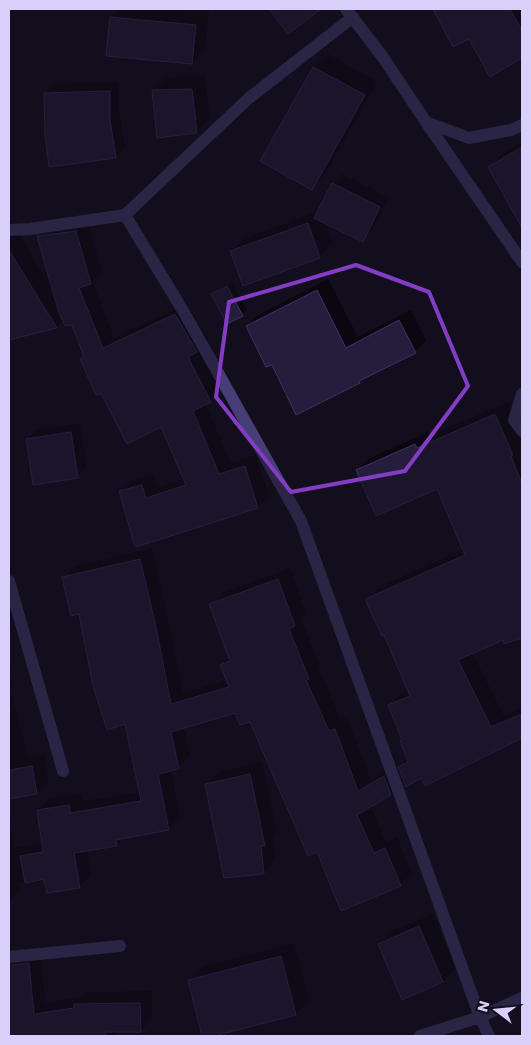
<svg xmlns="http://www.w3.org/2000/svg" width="531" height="1045" font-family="Poppins,sans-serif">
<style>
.shadow{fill:#0007}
.building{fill:#261d3c;stroke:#413166}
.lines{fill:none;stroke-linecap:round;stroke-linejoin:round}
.street{stroke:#473e77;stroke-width:12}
.marked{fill:none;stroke:#843cc5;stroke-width:4;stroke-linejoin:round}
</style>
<rect width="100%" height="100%" fill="#130e1e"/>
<path class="shadow" d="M119 9H174L209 12 205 49 192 63 111 17Z
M435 9H522V57L490 75 469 37 453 45Z
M328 54 377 82 325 175 311 188 262 160 314 67Z
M205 76 210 118 196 132 153 90 167 77Z
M119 82V110L125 147 116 157 50 165 45 93 55 84Z
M522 142V217L519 219 489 167 502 154Z
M342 174 388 197 372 231 362 240 325 222 333 243 319 256 232 251 245 238 319 211 333 184Z
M10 220 53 290 39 236 50 225 87 220 102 271 92 281 114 338 187 303 208 340 201 347 222 389 210 401 205 403 231 463 256 455 269 495 258 506 171 535 121 492 132 480 153 474 157 488 185 479 162 425 102 391 81 359 85 356 72 323 64 320 57 327 9 338V221Z
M328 279 358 337 411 310 426 340 415 352 364 377 359 382 272 363 247 326 258 315Z
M232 282 247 310 242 315 213 295 217 290Z
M508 402 522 437V636L505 643 503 638 472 652 504 716 522 708V741L520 738 421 776 404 780 390 794 370 806 386 842 397 837 412 873 400 885 317 850 250 720 236 711 184 727 190 756 178 768 171 769 180 817 168 829 124 838 117 845 87 850 91 875 79 887 46 878 19 883 20 891 9 901V807L14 848 43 843 38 810 50 798 81 794 82 801 141 792 126 722 64 578 76 566 152 548 167 614 183 693 227 680 222 665 230 657 211 605 223 593 290 568 306 613 301 619 320 666 318 667 341 720 347 718 371 780 396 765 398 769 408 759 403 739 389 705 402 693 409 690 384 633 367 599 379 587 464 549 438 487 357 470 370 458 428 432 429 436Z
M80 423 87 467 77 477 27 440 36 430Z
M9 661 13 685 10 688 28 757 44 754 49 781 37 793 9 798Z
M262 762 277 832 273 836 276 860 263 873 206 784 219 772Z
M433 914 456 968 443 981 380 944 393 931Z
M294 943 309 1000 296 1014 210 1036H203L189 981 202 967Z
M41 952 45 1003 82 997 87 992 152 991V1019L140 1031H117V1036H9V953Z"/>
<path class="building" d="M269 9H321L288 34Z
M433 9H510L522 30V58L490 77 469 39 453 47Z
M110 17 196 25 192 64 106 56Z
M313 67 365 95 312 190 260 161Z
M192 89 197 133 157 138 152 90Z
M110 91V120L116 158 49 167 45 135 44 93Z
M522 147V228L488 167Z
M332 183 380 207 363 242 314 218Z
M308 223 320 258 243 286 230 251Z
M76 231 91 284 79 288 103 348 175 314 197 352 188 357 211 402 193 411 219 474 245 466 258 508 171 536 135 547 119 491 142 485 146 498 186 485 161 427 127 444 101 393 96 395 80 359 84 357 72 325 65 326 59 313 37 236Z
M9 250 57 328 9 340Z
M227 286 243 316 227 324 211 294Z
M317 290 346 348 399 320 416 353 359 381 360 383 296 415 272 365 266 367 246 326Z
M495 414 513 455 511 456 522 484V638L504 644 503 640 458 660 491 727 522 714V738L425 786 421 778 406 787 398 767 408 762 400 741 402 740 388 705 410 696 384 635 382 636 365 599 465 555 437 489 376 516 356 470 415 444 417 448Z
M71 432 78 478 33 485 26 439Z
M140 559 156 627 171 704 229 687 220 665 230 661 209 604 278 579 295 626 289 629 309 679 306 680 329 731 335 729 358 791 384 776 391 795 357 815 374 853 385 848 401 886 341 911 317 852 308 856 250 722 240 725 235 713 171 732 179 769 158 774 169 830 116 840 117 846 74 853 80 888 47 893 44 879 25 883 20 856 43 852 37 810 69 805 70 813 141 801 125 724 107 730 93 686 79 614 71 616 62 577Z
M32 766 37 794 9 799V770Z
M250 774 265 846H261L264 874 224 878 205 784Z
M419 926 443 982 402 1000 378 944Z
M281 956 296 1015 214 1036H202L188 980Z
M29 963 34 1014 74 1008V1004L140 1003 141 1032H106V1036H9V965Z"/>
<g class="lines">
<path class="street" d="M346 9 382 56 426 122 469 138 511 130 522 125
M426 122 522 262
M125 215 185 314 301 521 480 1017 489 1036
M9 230 30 229 125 215 249 98 353 17
M522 394 514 420 522 431
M9 581 63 771
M9 957 120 946
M420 1036 480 1017 522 998"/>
</g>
<path d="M0 0H531V1045H0ZM356 265 429 292 468 386 405 471 291 492 216 397 229 302Z" fill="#130e1e" fill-opacity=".55" fill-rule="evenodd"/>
<path class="marked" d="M356 265 429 292 468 386 405 471 291 492 216 397 229 302Z"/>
<rect width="531" height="1045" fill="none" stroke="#d9d0fa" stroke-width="20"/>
<g transform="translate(496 1010) rotate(286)" stroke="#130e1e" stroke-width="4" paint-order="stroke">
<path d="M0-4L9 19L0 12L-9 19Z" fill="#d9d0fa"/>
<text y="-8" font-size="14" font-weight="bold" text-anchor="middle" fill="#d9d0fa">N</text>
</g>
</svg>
